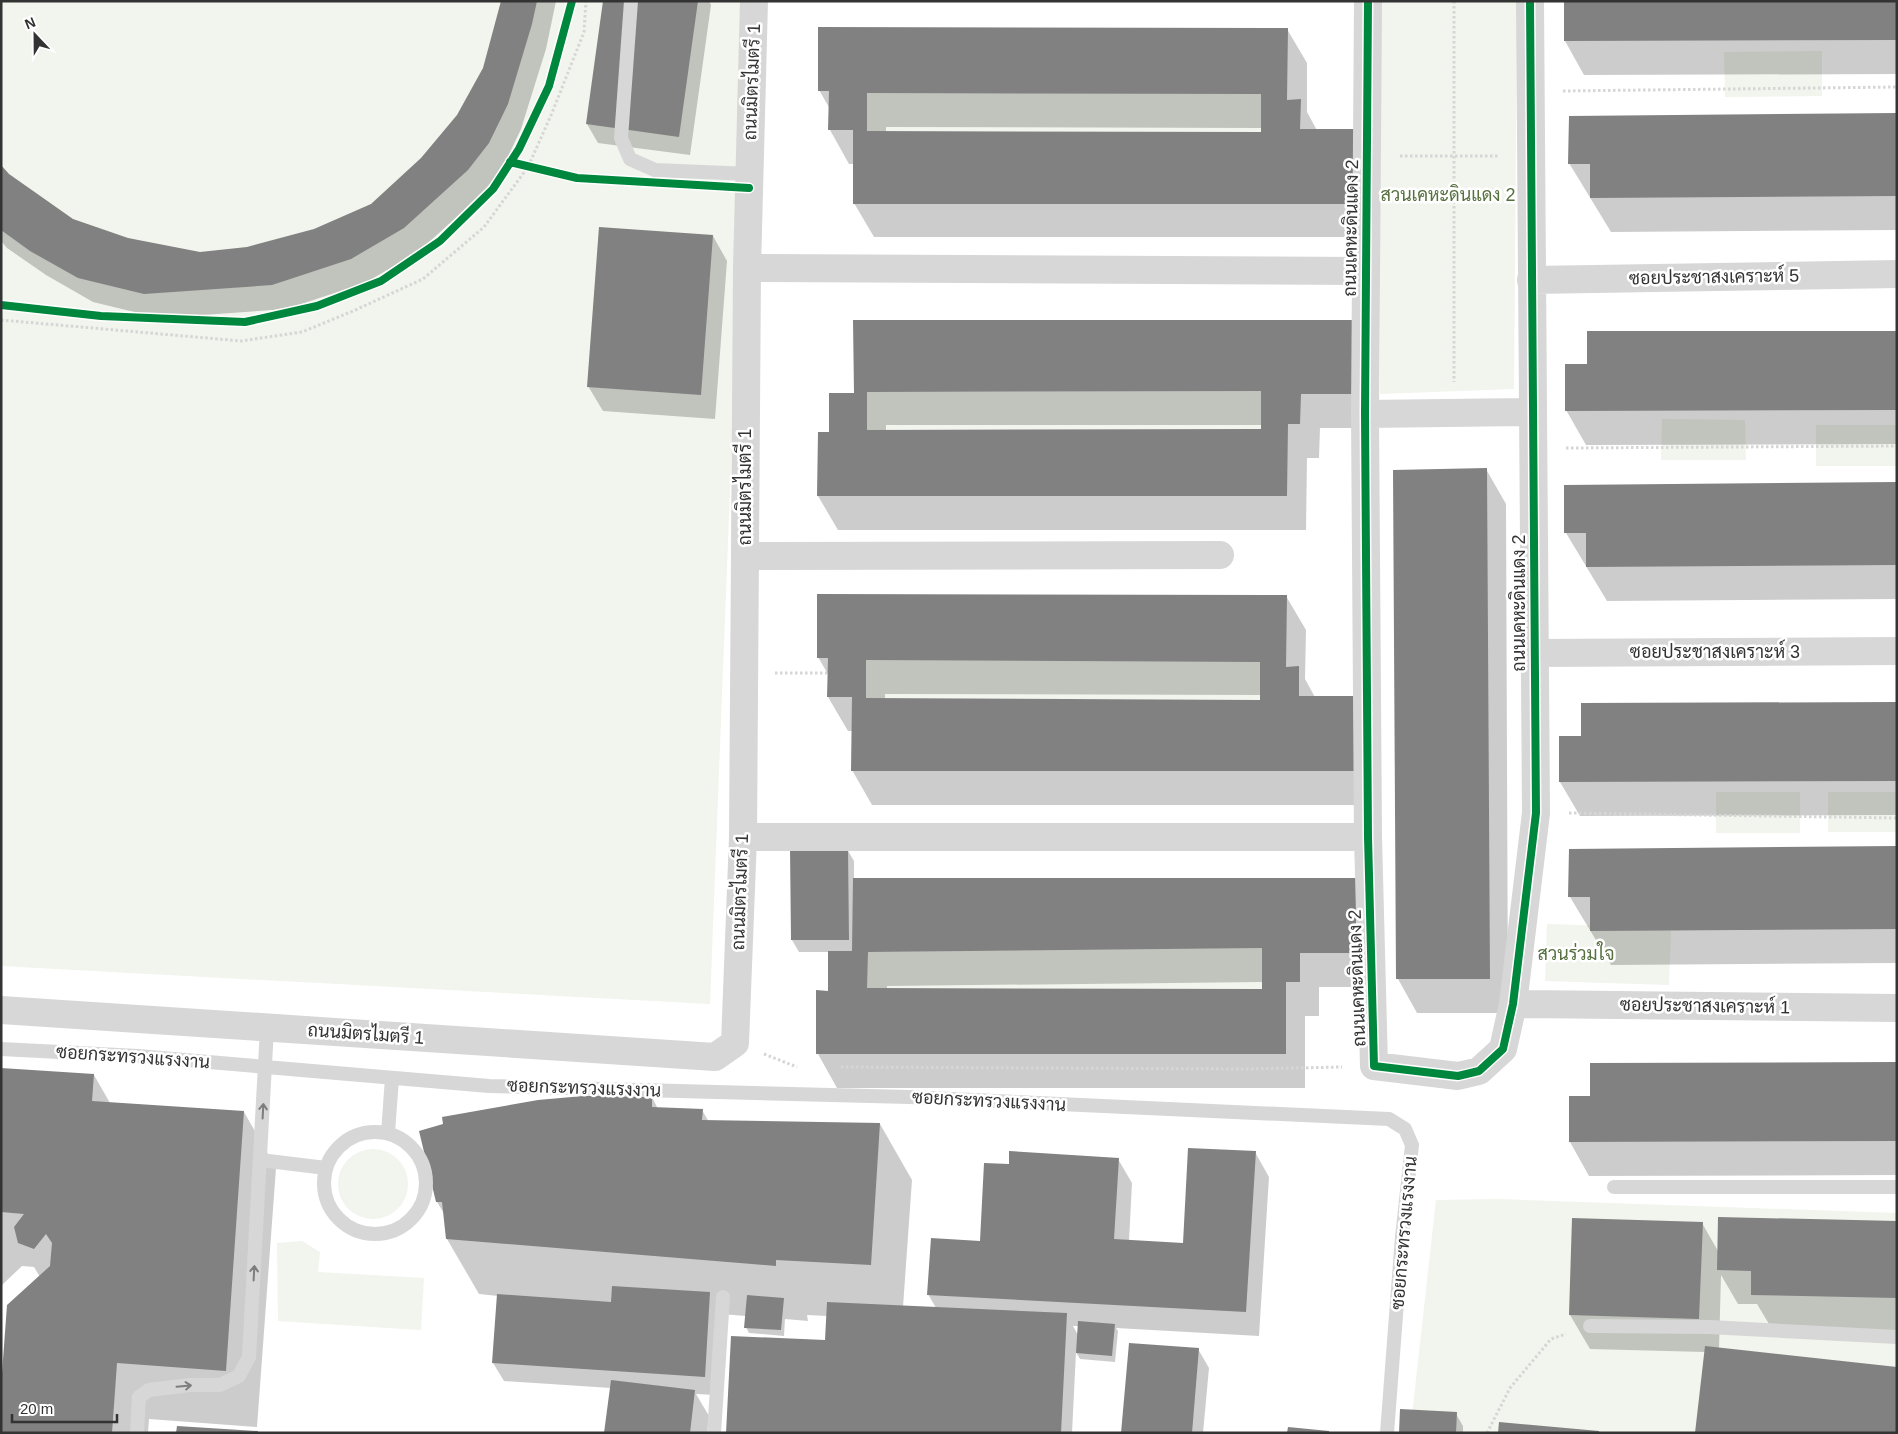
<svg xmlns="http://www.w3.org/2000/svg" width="1898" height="1434" font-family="Helvetica,Sarabun,sans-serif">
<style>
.green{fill:#f1f5ed}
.shadow{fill:#0003;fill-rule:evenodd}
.building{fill:#818181;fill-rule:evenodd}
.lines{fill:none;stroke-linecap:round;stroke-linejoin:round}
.path{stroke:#d6d6d6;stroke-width:3;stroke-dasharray:2.5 2.5;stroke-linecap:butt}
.service{stroke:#d7d7d7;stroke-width:14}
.minor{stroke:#d7d7d7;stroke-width:28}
.cycleway-casing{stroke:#fff;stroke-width:11}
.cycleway{stroke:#00873e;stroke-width:8}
.oneway{stroke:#7d7d7d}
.labels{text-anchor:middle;stroke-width:5;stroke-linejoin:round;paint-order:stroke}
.street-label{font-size:18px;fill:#333;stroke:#fff}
.park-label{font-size:18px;fill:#56703f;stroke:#fff}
</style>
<rect width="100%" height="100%" fill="#fff"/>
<path class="green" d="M1 1H749L710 1004 1 966Z
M1380 1H1517L1514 389 1380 394Z
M1822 51V96L1725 97 1724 52Z
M867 93 1261 94V132L867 131Z
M1261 391V429L867 430V392Z
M1662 419 1745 420 1746 460H1661Z
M1816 425H1897V466H1816Z
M866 660 1260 662V700L866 698Z
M1716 792H1800V833H1716Z
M1828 792H1897V832H1828Z
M1547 924 1671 928 1669 985 1545 981Z
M1262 948V989L867 988 868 952Z
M338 1184a35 35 0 1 1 70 0a35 35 0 1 1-70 0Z
M1499 1199 1897 1213V1433H1410L1436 1200Z
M302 1241 320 1252 318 1272 424 1278 421 1330 278 1321 277 1243Z"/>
<path class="shadow" d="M503 1H556L546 49 521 129 503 167 481 195 418 252 365 283 286 309 159 318 93 302 46 275 7 248 1 241V167L8 175 72 220 128 239 200 253 247 249 314 230 372 205 422 159 458 116 484 69Z
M604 1H709L711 5 690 155 598 143 587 124Z
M1897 1V74L1584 75 1565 41Z
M1287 29 1307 63V112L1375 237H874L854 203V164H849L830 130V109L819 90ZM886 127 1262 128V134L886 133Z
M1897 115V230L1611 232 1569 163Z
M713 236 727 261 715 419 603 411 588 386Z
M855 321H1356L1376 428H1320L1319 458H1307L1306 530H838L818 496 855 395ZM886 425H1263V430L886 431Z
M1897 332V444L1586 445 1566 410 1588 365Z
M1486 469 1506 504 1508 1013H1417L1398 979Z
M1897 484V599L1607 601 1566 533Z
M1286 596 1306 630 1305 679 1374 805H872L852 770 853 731H848L828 697 829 676 818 657ZM885 694 1261 695V701L885 700Z
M1897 703V815L1580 816 1560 782 1582 737Z
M1897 848V963L1611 965 1570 897Z
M847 849 854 861V879H1355L1375 987H1319V1016H1305V1088H837L818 1054 829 992V952H799L792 940ZM1263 982V990L887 989V986Z
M1897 1063V1175L1589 1176 1570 1142V1097H1592Z
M1 1069 94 1075 110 1103 244 1112 276 1168 257 1427 149 1419 148 1433H1L40 1277 34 1267 22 1266 1 1286Z
M652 1097 658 1109 702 1110 709 1122 880 1124 912 1180 903 1307 936 1308 928 1294 981 1242 1010 1165 1118 1159 1132 1183 1129 1241 1184 1244 1255 1152 1269 1177 1259 1336 1116 1328 1118 1331 1115 1362 1080 1359 1076 1352 1072 1433H727L826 1342 827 1316 807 1315 808 1321 785 1319 784 1336 749 1333 746 1327V1316L720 1314 715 1395 696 1394 709 1416 707 1433H606L611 1388 504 1381 493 1363 498 1296 479 1294 447 1239 445 1215 437 1202ZM1073 1326H1079L1078 1335Z
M1897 1222V1332L1772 1329 1757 1304H1738L1721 1275 1719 1349 1705 1352 1590 1349 1570 1315 1702 1223 1718 1251Z
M1198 1349 1209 1368 1203 1433H1123Z
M1456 1414 1463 1426V1433H1400Z"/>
<path class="building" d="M501 1H537L532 24 508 104 489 143 468 170 404 228 351 259 272 285 144 294 78 278 30 251 1 230V165L9 174 73 219 128 238 200 252 247 247 314 229 371 204 421 158 457 115 483 68Z
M603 1H698L679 137 586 124Z
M1564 1H1897V40L1564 41Z
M818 27 1288 28 1287 100 1301 99 1300 129H1356V204H853V130H828L829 91H818ZM867 93 1261 94V132L867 131Z
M1897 113V196L1590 198V164H1568L1569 116Z
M599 227 713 235 701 395 587 387Z
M853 320H1357V394H1301L1300 424H1288L1287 496H817L818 432H829V393H854ZM1261 391V429L867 430V392Z
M1587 331H1897V410L1565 411V364H1587Z
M1487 468 1490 979H1396L1393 470Z
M1897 482V565L1586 567V533H1564V485Z
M817 594 1287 595 1286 667 1299 666V696H1355V771H851L852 697H827L828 658H817ZM866 660 1260 662V700L866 698Z
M1897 702V781L1559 782V736H1581V703Z
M1897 846V929L1590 931V897H1568L1569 849Z
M790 848H848L849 940H791Z
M853 878H1356V953H1300V982H1286V1054H816V990L828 991V951H852ZM1262 948V989L867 988 868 952Z
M1897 1062V1141L1569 1142V1096H1590V1063Z
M1 1068 94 1074 92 1101 244 1111 226 1371 117 1363 112 1433H1V1387L7 1305 50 1266 52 1243 46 1234 34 1249 18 1243 14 1227 24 1214 1 1212Z
M583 1096H652V1107L703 1109 702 1120 880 1123 871 1265 776 1260V1266L446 1239 442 1202H436L419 1131 443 1124 442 1117 538 1100Z
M1188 1148 1256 1151 1246 1312 927 1295 931 1238 980 1241 984 1163 1009 1164V1151L1119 1158 1114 1239 1183 1243Z
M1718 1217 1897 1221V1298L1751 1295V1271L1717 1270Z
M1572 1218 1703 1222 1699 1319 1569 1315Z
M612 1286 710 1292 705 1377 492 1363 497 1294 611 1302Z
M747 1295 784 1298 781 1330 744 1328Z
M827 1302 1067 1313 1061 1433H726L731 1336 825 1340Z
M1078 1321 1115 1324 1112 1356 1076 1353Z
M1129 1343 1199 1348 1192 1433H1121Z
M1705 1346 1897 1367V1433H1695Z
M611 1380 695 1390 690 1433H604Z
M1400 1409 1457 1412 1456 1433H1399Z
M1499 1422 1599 1431V1433H1498Z
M177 1426 258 1431V1433H176Z
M1288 1427 1329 1431V1433H1287Z"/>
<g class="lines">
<path class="path" d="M1454 1V382
M1563 91 1897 87
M1400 156H1498
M1 320 241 341 302 332 353 311 423 279 484 227 528 167 552 113 584 32 586 1
M1566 448 1897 446
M775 673H827
M1569 813 1897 818
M764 1054 797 1067
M841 1067 1245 1069 1342 1067
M1487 1433 1510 1388 1551 1339 1566 1334"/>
<path class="service" d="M631 1 621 138 630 159 655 170 750 174
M1 1049 138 1056 489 1086 909 1097 1389 1119 1405 1129 1412 1145 1402 1237 1387 1433
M324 1183a51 51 0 1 1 102 0a51 51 0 1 1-102 0Z
M388 1133 392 1078
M260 1160 326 1168
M1614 1187H1897
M1590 1326 1709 1327 1897 1337
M137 1433 139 1397 149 1390 190 1385H220L239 1376 249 1357 267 1028
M714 1433 723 1297"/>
<path class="minor" d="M1368 1 1365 414 1368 837 1374 1066 1458 1076 1479 1071 1503 1049 1513 1004 1536 813 1530 1
M747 268 1365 271
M1531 280 1897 274
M1365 414 1532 412
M745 556 1220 555
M1534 653 1897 651
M743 837H1368
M1513 1004 1897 1008
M1 1010 715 1057 735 1043 743 837 747 268 754 1"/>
<defs>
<path id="cycleway" d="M1368 1 1365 414 1368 837 1374 1066 1458 1076 1479 1071 1503 1049 1513 1004 1536 813 1530 1
M510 162 577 178 749 188
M1 305 101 316 245 322 317 306 381 281 440 241 493 189 519 149 549 86 572 1"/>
</defs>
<use href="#cycleway" class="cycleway-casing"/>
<use href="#cycleway" class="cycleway"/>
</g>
<defs><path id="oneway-shaft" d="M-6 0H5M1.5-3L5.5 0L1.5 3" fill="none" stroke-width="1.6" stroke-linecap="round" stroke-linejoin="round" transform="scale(1.25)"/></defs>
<g class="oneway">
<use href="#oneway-shaft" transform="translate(263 1111) rotate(-87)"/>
<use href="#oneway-shaft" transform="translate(254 1273) rotate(-87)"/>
<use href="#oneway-shaft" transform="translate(184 1386) rotate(-5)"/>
</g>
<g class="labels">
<g class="street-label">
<text transform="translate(752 82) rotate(-88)" y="6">ถนนมิตรไมตรี 1</text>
<text transform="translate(1351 228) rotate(-89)" y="6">ถนนเคหะดินแดง 2</text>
<text transform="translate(1714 277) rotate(-1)" y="6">ซอยประชาสงเคราะห์ 5</text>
<text transform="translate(745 487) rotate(-90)" y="6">ถนนมิตรไมตรี 1</text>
<text transform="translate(1519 603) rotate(-90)" y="6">ถนนเคหะดินแดง 2</text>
<text x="1715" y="658">ซอยประชาสงเคราะห์ 3</text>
<text transform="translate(740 892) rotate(-88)" y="6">ถนนมิตรไมตรี 1</text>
<text transform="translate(1357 978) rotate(-92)" y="6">ถนนเคหะดินแดง 2</text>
<text transform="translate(1705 1006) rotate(1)" y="6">ซอยประชาสงเคราะห์ 1</text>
<text transform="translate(366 1034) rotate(4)" y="6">ถนนมิตรไมตรี 1</text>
<text transform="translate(133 1057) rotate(4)" y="6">ซอยกระทรวงแรงงาน</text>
<text transform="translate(584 1088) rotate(2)" y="6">ซอยกระทรวงแรงงาน</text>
<text transform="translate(989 1101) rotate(3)" y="6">ซอยกระทรวงแรงงาน</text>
<text transform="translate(1404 1233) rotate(-85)" y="6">ซอยกระทรวงแรงงาน</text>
</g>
<g class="park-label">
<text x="1448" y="201">สวนเคหะดินแดง 2</text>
<text x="1576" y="960">สวนร่วมใจ</text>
</g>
</g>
<rect width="1898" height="1434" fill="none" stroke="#333333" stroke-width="5"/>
<g transform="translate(35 35) rotate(338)" stroke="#ffffff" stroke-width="4" paint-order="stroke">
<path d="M0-4L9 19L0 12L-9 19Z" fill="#333333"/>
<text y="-8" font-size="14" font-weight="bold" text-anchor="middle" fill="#333333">N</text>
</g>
<path d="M12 1414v8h105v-8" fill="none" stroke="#333333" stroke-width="2.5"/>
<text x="20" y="1414" font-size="15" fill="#333333" stroke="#ffffff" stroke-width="4" paint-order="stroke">20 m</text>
</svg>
